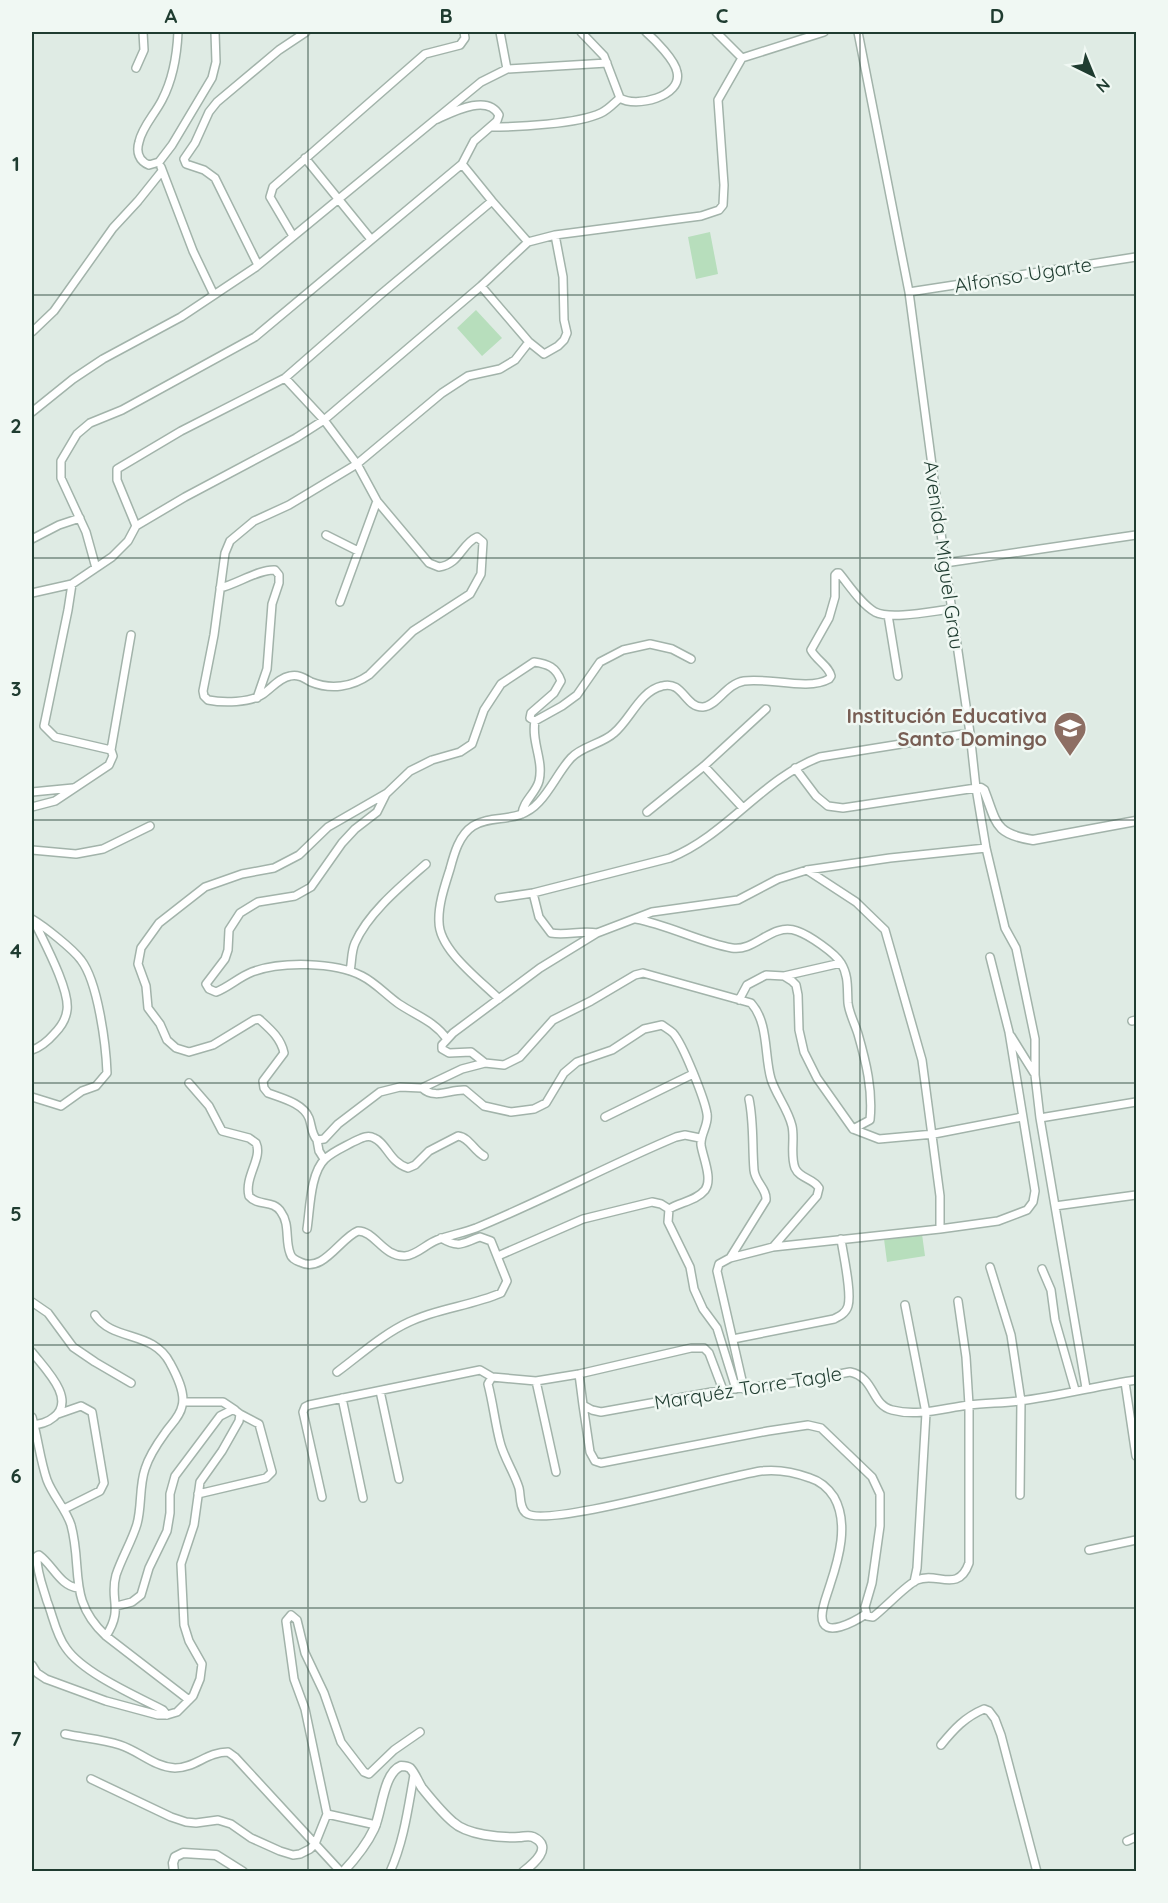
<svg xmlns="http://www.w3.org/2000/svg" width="1168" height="1903" font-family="Quicksand,sans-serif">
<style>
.green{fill:#b7debc}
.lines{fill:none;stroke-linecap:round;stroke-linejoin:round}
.minor-casing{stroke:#a2b3aa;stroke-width:10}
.tertiary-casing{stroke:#a2b3aa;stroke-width:11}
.minor{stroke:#fff;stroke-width:7}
.tertiary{stroke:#fff;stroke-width:8}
.grid{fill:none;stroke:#1f3c30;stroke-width:1.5;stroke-opacity:0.55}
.labels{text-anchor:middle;stroke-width:5;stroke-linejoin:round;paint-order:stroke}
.street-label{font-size:20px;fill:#1f3c30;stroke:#f0f8f3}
.education-label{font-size:20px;font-weight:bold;fill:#785e54;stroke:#f0f8f3;text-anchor:end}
.neatline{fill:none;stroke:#1f3c30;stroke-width:2}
.grid-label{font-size:20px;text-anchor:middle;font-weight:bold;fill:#1f3c30}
</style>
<rect width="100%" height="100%" fill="#dfebe4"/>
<path class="green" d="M710 232 718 274 696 279 688 237Z
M476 310 502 338 482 356 457 328Z
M922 1234 925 1256 887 1262 884 1239Z"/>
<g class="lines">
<defs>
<path id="minor" d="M178 32C177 55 173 79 162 100 155 114 142 127 139 142 136 152 139 161 149 165L159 162 172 145 212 78 216 62 215 32
M500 32 507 69
M581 32 604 56 620 98C635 108 683 97 677 72 675 60 655 40 646 32
M716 32 742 58
M858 32 909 292 945 563 970 733 976 788 986 848 1005 928 1016 948 1035 1039V1075L1040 1118 1086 1388
M136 68 144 50 143 32
M490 127C517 127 578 124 601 113 608 110 614 103 620 98
M305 158 370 238
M462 164 492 201 528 242
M161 167 193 251 214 295
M293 236 270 197 273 187 425 54 460 45 465 38 464 32
M258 265 215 178 204 170 186 164 184 159 195 143 209 112 217 102 279 50 306 32
M481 286 529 342 544 354 558 346 564 340 567 333 564 320 563 277 555 235
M909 292 1136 257
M32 332 54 311 113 228 138 201 162 171
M285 378 324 420 357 464 377 501 429 563 439 567C460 564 461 544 477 537L483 542 481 574 470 594 413 631 369 675C352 687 331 690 311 682 304 678 298 674 290 676 279 678 272 688 263 694 250 703 223 703 208 700L204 696 203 691 214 635 225 553 230 541 254 521 289 505 357 464 442 393 468 376 500 369 515 360 529 342
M32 412 73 379 103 359 181 317 256 267 481 82 507 69 607 63
M136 526 117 480V469L181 431 285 378 380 295 492 201
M326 535 358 551
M32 539 59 525 80 518
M945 563 1136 535
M96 568 86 532 61 478V461L77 434 90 423 122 410 255 337 462 164 474 141 497 121 499 115C487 93 451 113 435 120
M220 588C237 584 259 569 275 570L279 575V583L272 604 267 669 257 698
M32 593 72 584 112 557 128 541 136 526 185 497 296 438 324 420 481 286 528 242 555 235 701 216 719 210 723 205 724 185 718 100 742 58 824 32
M340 602 377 501
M888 615 898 676
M691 659 672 649 650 644 623 650 600 662 577 695 562 706 535 721 530 718 531 713 554 693 561 681C556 667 548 664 534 662L501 684 484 710 472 744 460 752 432 760 410 771 387 793 328 827 299 855 274 868 242 874 205 887 159 923 141 948 138 964 146 986 148 1008 160 1024 167 1040 176 1048 189 1052 213 1045 254 1020 259 1019C270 1029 281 1038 284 1053L263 1081 264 1088 268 1093C281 1098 303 1103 309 1118 312 1126 311 1133 317 1140L324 1139 338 1124 380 1092 400 1087 422 1088 462 1069 485 1063 504 1065 520 1057 553 1020 591 1001 635 975 643 973 751 1003C769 1023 764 1055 771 1079 776 1095 788 1109 792 1126 795 1139 790 1155 795 1168 800 1179 813 1178 819 1188L817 1196 773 1247 730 1258 719 1264 717 1271 744 1389
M111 750 131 635
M704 766 743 808
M795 768 816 796 828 806 843 808 976 788
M32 792 73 788
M386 794 377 812 355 829 342 843 311 887 295 896 258 902 240 913 229 930 228 950 225 959 206 984 209 989 216 992C229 987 239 977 252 972 281 961 335 962 362 976 376 983 386 995 399 1004 417 1016 434 1021 447 1039
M32 807 55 801 109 765 113 756 111 750 55 737 44 726 68 610 72 584
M647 812 704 766 766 709
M522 814C523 801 536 793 539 781 544 760 531 742 535 721
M32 850 76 854 103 849 150 826
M807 870 856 902 885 930 922 1060 940 1196V1229
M533 893 539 917 551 933C567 936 580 930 597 933
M499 898 533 893 670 858C727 835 763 778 820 757L970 733
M32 919C44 926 73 949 81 960 98 982 106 1045 107 1073L96 1086 82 1091 61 1106 32 1097
M636 919C669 925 699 942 732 948 755 952 772 922 797 931 809 935 835 953 841 963 849 976 847 989 848 1003 849 1013 855 1024 858 1034 866 1062 873 1090 870 1120L853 1129
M350 971C352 962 351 952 355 943 368 913 401 886 426 864
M784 976 841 963
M499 999C480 980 439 950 439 922 438 905 445 885 450 869 454 854 459 835 473 826 494 813 518 825 539 802 552 788 559 771 571 758 582 746 602 744 614 733 630 720 640 691 662 686 683 680 685 708 703 707 717 706 726 684 744 681 768 677 808 691 829 679L831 676C829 666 816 660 811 650L829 618 835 597V575L837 573H839C849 585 861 604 875 612 891 620 933 611 951 609
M739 1000 747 985 766 975 784 976 792 981 796 985 798 995 799 1030 804 1052 817 1078 853 1129 879 1139 934 1134 1022 1117
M1132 1021 1136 1020
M1011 1036 1034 1073
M32 1050C41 1047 47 1042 54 1034 60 1028 66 1019 67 1010 70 990 44 942 35 923
M485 1063 471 1052 449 1053 442 1049V1045L453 1033 540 968 597 933 652 912 738 900 778 879 807 870 890 858 986 848
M189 1083 209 1106 222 1131 249 1138 256 1143C263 1158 244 1177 249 1196 258 1207 273 1199 281 1212 290 1224 285 1240 290 1253 291 1258 295 1260 300 1262 323 1274 340 1238 358 1231 375 1231 383 1257 405 1256 417 1255 426 1244 437 1240 450 1235 463 1233 476 1228 544 1200 609 1165 676 1137L685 1135 700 1138
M422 1088C435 1100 450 1089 465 1090L484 1106 511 1112 534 1109 546 1103 564 1073 577 1062 612 1050 644 1029 662 1025C666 1028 670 1030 673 1033 683 1044 705 1100 707 1114 709 1125 700 1134 701 1145 703 1158 713 1179 705 1190 696 1201 680 1202 669 1209L668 1222 690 1267 694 1289 703 1309 717 1328 736 1389
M605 1117 693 1074
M1040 1118 1136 1102
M317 1140 319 1151 324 1159
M1055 1206 1136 1195
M307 1229C310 1210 310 1173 325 1159 332 1152 344 1147 353 1142 360 1139 367 1134 374 1138 387 1143 389 1162 408 1168L415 1165 429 1151 458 1136C469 1137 474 1151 484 1156
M773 1247 940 1229 998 1221 1027 1210 1033 1202 1035 1191 1009 1032 990 957
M498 1256 583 1219 652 1202 661 1204 669 1209
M730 1258 766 1200C767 1189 755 1182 754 1170 752 1146 754 1123 749 1099
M990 1267 1011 1335 1021 1401 1020 1495
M1042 1269 1051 1290 1055 1320 1075 1390
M32 1302 48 1313 73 1347 95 1362 131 1383
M905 1305 926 1413 917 1568 914 1582
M95 1315C113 1342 153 1330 170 1363 176 1374 186 1393 182 1406 180 1417 171 1424 165 1433 157 1444 149 1456 145 1469 139 1487 142 1506 137 1524 132 1541 122 1557 116 1575 109 1600 124 1608 106 1636
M733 1339 834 1319C840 1316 846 1313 848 1306 852 1292 843 1254 841 1239
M32 1352C44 1368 77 1399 54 1417 47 1423 40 1424 32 1425
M337 1372C360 1355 383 1334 409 1322 438 1308 471 1306 501 1293L507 1281 491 1241 480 1237C462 1243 460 1249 441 1238
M579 1374 583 1405 592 1410 601 1412 723 1390 791 1383 850 1372C875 1377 871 1405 892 1410 918 1417 944 1408 969 1405 986 1403 1003 1403 1019 1401 1058 1396 1097 1386 1136 1380
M492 1377 488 1384C493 1403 495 1423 500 1442 504 1458 514 1472 519 1488 521 1496 519 1507 526 1513 545 1529 726 1476 761 1471 778 1469 794 1472 810 1478 820 1481 828 1488 834 1497 849 1523 839 1558 830 1585 827 1595 822 1606 822 1616 822 1641 857 1620 866 1614
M536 1381 556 1472
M1125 1382 1136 1456
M380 1391 399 1479
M342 1398 363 1498
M183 1402H223L235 1410
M583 1405 590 1452 595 1461 601 1463 768 1431 808 1425 821 1428 872 1477 880 1494V1526L872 1583 865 1607 867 1616 873 1617C885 1608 906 1585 917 1580 937 1571 958 1594 969 1563V1405L966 1357 958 1301
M58 1414 81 1406 92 1412 104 1483 100 1491 64 1509
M32 1417C38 1438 40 1460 47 1480 53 1496 66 1509 71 1525 83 1569 67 1600 106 1636L189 1700
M198 1494 266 1478 272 1472 259 1424 240 1414
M322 1497 303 1412 305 1407 309 1405 480 1370 492 1377 536 1381 579 1374 691 1348H704L709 1353 723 1390
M1089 1550 1136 1540
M78 1588C60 1586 53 1565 39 1555L37 1556C36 1570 43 1587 47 1601 53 1616 56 1635 66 1648 83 1673 136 1696 163 1710L167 1715
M32 1665 37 1673 46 1679 106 1701 158 1715H167L177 1712 193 1696 200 1679 202 1664 189 1641 184 1625 181 1564 194 1525 200 1482 222 1451 239 1421 240 1414 236 1411 232 1410 220 1416 175 1476 170 1494V1513L167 1531 149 1568 141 1595 132 1602 117 1606
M65 1734C83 1738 102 1739 120 1745 139 1751 154 1767 175 1768 195 1768 207 1752 228 1752L235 1757 341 1872
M941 1745C954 1729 965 1717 984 1709L989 1711 995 1719 1001 1735 1037 1872
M91 1779 171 1817 186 1822 196 1823 218 1820 231 1824 251 1838 280 1851 293 1855 300 1854 310 1849 315 1844 327 1814 305 1709 294 1679 286 1621 291 1615 297 1620 305 1653 324 1693 341 1742 364 1772 369 1774 394 1750 420 1732
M327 1814 376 1825
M1127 1841 1136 1837
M390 1872C404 1841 408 1808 414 1775"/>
<path id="tertiary" d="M976 788H981L984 790C997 823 994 834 1033 840L1136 821
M174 1872 173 1863 175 1857 183 1853 216 1855 243 1872
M343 1872C355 1859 366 1846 374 1829 382 1812 383 1773 401 1766 405 1766 407 1766 410 1768 415 1773 418 1782 422 1788 431 1799 442 1813 453 1822 467 1835 500 1838 519 1837 524 1837 528 1835 533 1837 555 1847 532 1865 523 1872"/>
</defs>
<use href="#minor" class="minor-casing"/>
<use href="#tertiary" class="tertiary-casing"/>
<use href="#minor" class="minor"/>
<use href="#tertiary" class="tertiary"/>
</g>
<path class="grid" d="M308 32V1872M584 32V1872M860 32V1872M32 295H1136M32 558H1136M32 820H1136M32 1083H1136M32 1345H1136M32 1608H1136"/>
<defs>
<symbol id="school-pin" viewBox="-11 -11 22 30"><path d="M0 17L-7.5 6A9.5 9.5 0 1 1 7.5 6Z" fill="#8d6e63" stroke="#f0f8f3"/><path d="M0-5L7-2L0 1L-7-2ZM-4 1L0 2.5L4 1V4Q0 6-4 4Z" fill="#fff"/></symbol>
</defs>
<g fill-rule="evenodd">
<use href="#school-pin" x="1051" y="709" width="38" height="52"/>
</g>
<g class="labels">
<g class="street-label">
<text transform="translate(1023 275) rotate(-9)" y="7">Alfonso Ugarte</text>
<text transform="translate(944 555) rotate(82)" y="7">Avenida Miguel Grau</text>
<text transform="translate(748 1388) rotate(-9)" y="7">Marquéz Torre Tagle</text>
</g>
<g class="education-label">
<text x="1047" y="723">Institución Educativa<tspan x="1047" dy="23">Santo Domingo</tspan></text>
</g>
</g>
<rect width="1168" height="1903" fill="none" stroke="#f0f8f3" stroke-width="66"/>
<g transform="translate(1093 75) rotate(137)" stroke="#f0f8f3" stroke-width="4.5" paint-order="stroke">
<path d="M0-4.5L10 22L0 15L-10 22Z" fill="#1f3c30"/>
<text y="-9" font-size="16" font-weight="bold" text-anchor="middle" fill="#1f3c30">N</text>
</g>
<rect x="33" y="33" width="1102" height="1837" class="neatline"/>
<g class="grid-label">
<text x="171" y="23">A</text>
<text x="446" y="23">B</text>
<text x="722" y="23">C</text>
<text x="997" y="23">D</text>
<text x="16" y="171">1</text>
<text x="16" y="433">2</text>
<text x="16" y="696">3</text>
<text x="16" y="958">4</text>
<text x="16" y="1221">5</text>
<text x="16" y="1483">6</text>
<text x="16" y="1746">7</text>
</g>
</svg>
